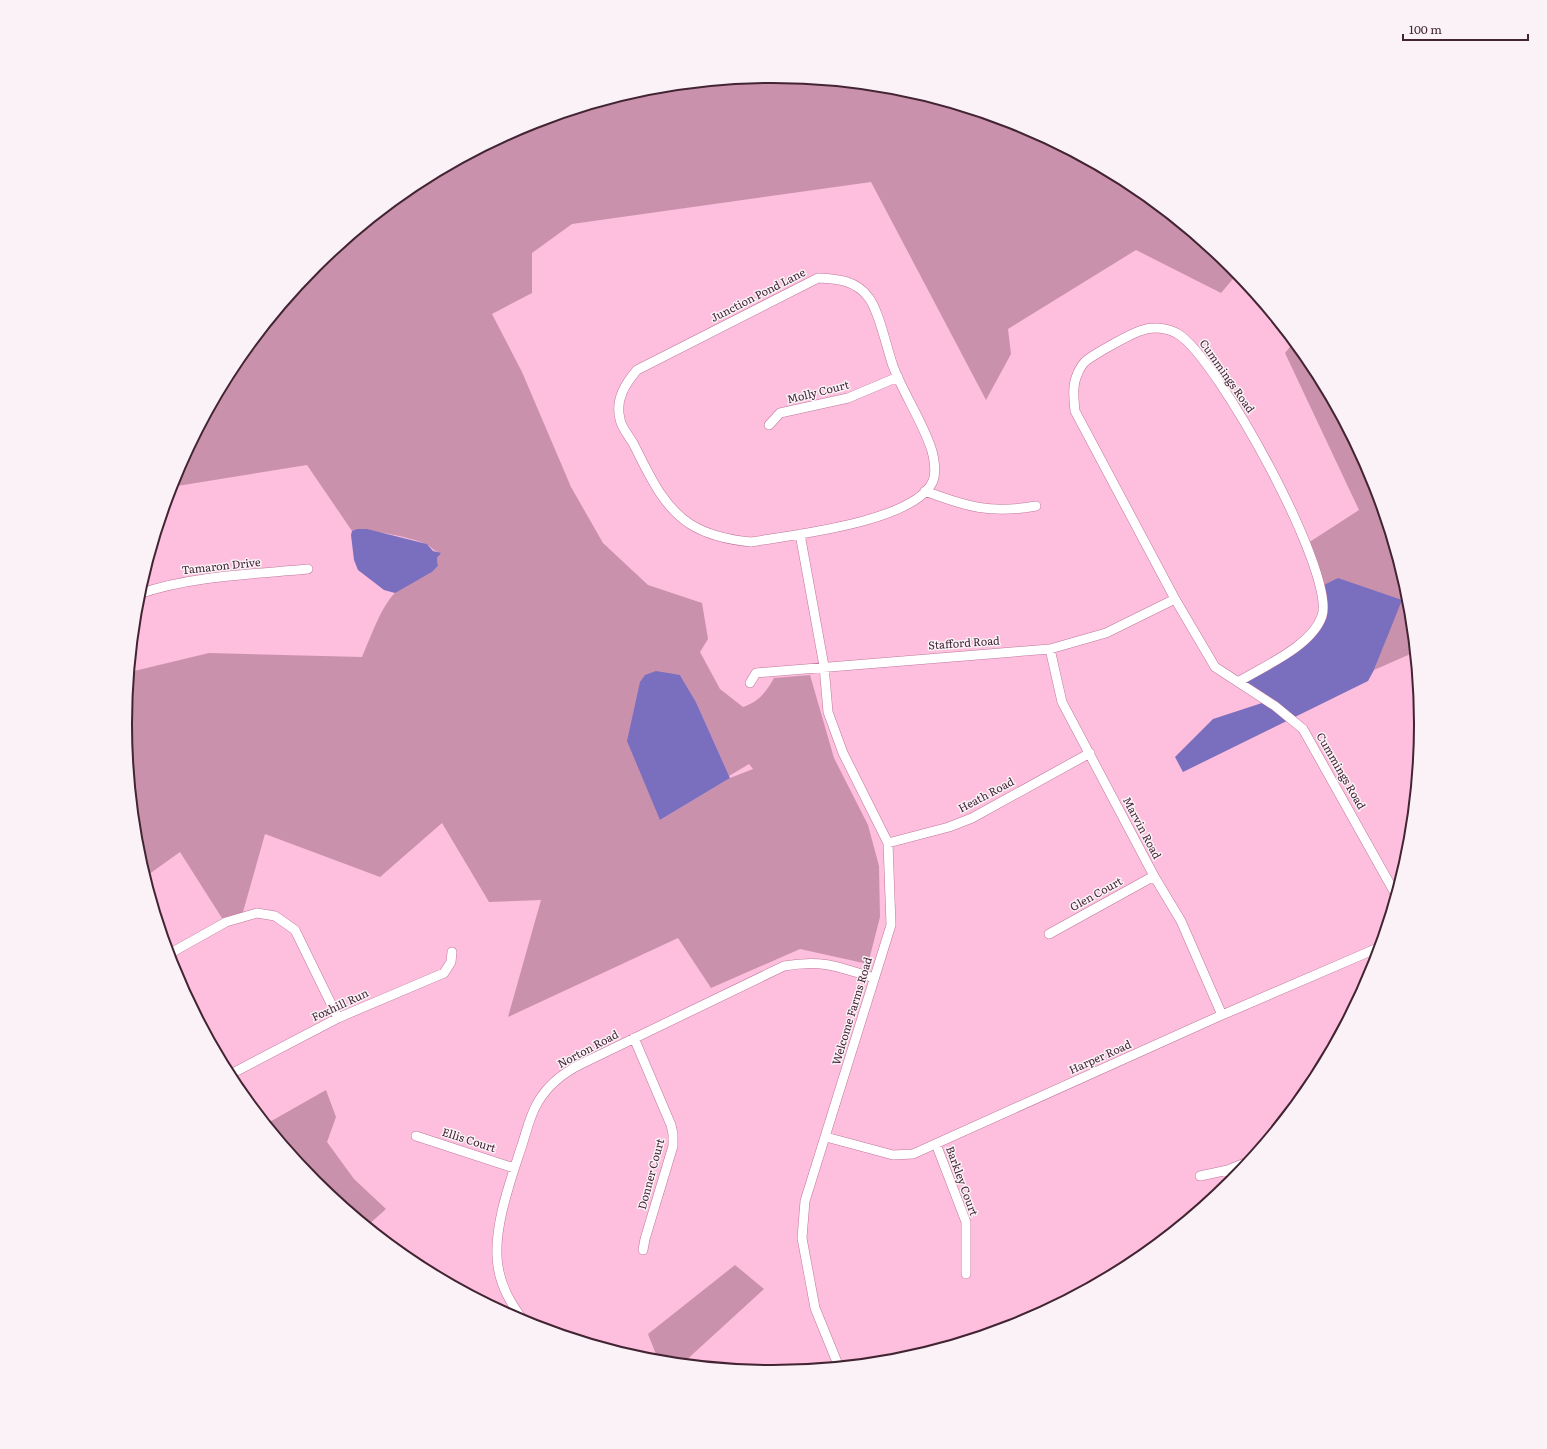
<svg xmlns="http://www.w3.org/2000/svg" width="1547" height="1449" font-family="Literata,serif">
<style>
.green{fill:#ca91ad;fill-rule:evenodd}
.water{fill:#7a6fbe}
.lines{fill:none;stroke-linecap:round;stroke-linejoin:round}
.street-casing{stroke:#bf779c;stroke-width:10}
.street{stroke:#fff;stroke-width:9}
.labels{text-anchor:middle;stroke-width:3;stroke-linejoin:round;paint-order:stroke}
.street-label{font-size:11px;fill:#422433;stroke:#faf2f6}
.rim{fill:none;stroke:#422433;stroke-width:2}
</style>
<rect width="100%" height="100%" fill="#fdbfdd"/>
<path class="green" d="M774 76 900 89 1022 125 1134 185 1232 266 1238 273 1221 293 1136 250 1008 329 1011 354 986 400 871 182 572 224 532 253V293L492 314 522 372 571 487 603 543 648 585 702 603 708 639 700 652 720 689 743 707C759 702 766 692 774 678L810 675 834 758 868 825 879 866 880 917 868 964 800 949 711 988 678 938 508 1017 541 900 489 902 442 823 380 877 265 834 241 919 227 926 180 852 145 877 137 851 125 724 130 672 209 653 362 657C370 639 382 604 396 592 409 581 427 579 438 566L437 558 439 556 438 552C432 550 431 546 426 544 415 538 362 527 352 531L307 465 171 487 174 476 234 364 315 266 413 185 526 125 647 88ZM680 675 696 702 729 776 749 764 753 769 730 778 660 820Z
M1294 342 1313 364 1373 477 1410 598 1415 652 1374 670 1401 600 1322 586 1308 543 1359 510 1285 353Z
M326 1090 336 1117 327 1142 354 1179 386 1209 367 1226 315 1183 266 1124Z
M735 1265 764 1289 682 1364 659 1362 648 1334Z"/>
<path class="water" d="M357 529H367L427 544 433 551 441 553 437 558 438 566 432 572 395 593 384 590 358 570 354 560 351 535 352 531Z
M1338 578 1402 600 1374 670 1368 681 1183 772 1175 757 1213 719 1265 702 1236 682 1319 631 1322 586Z
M656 671 680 675 696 702 730 778 660 820 627 741 640 682 645 675Z"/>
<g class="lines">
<defs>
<path id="street" d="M818 278C838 279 856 280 869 298 879 311 887 349 893 366 904 395 923 422 932 451 934 459 936 473 933 481 915 522 792 535 751 542 730 540 709 536 690 524 662 506 648 472 633 443 629 436 621 427 620 419 615 400 625 384 637 370Z
M769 425 780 413 848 398 898 377
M925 491C967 507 991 514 1036 506
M800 534 824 666 828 712 843 753 888 843 891 925 805 1201 802 1238 815 1308 839 1367
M139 594C189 576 255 574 308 569
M1050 649 1062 702 1154 876 1181 921 1222 1015
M1238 682C1264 666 1312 646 1322 616 1336 573 1217 357 1178 334 1168 328 1153 326 1143 330 1133 332 1095 354 1087 360 1083 363 1079 370 1077 375 1072 386 1074 399 1075 411L1175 599 1215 667 1275 706 1303 729 1396 895
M750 683 756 673 1050 649 1106 633 1175 599
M888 843 949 827 972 818 1090 753
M1049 934 1154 876
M169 954 226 922 257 913 275 916 295 930 338 1018
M634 1038 671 1125 673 1134V1146L645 1239 643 1250
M229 1075 338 1018 444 973 451 962 452 952
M416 1136 514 1168
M826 1137 893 1155 913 1154 1222 1015 1380 947
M936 1144 966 1222V1274
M1228 1170 1233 1182
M1200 1176 1228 1170 1250 1161
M525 1323C512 1305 501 1288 498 1266 492 1230 511 1179 522 1145 527 1130 530 1115 538 1102 548 1085 563 1073 581 1064L784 966C823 959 839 967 874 978"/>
</defs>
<use href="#street" class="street-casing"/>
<use href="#street" class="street"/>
</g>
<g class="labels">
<g class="street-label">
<text transform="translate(758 295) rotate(-27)" y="4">Junction Pond Lane</text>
<text transform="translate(1227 376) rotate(55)" y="4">Cummings Road</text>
<text transform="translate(818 392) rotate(-14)" y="4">Molly Court</text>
<text transform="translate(221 566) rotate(-6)" y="4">Tamaron Drive</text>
<text transform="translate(964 643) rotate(-4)" y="4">Stafford Road</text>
<text transform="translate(1341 771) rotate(60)" y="4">Cummings Road</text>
<text transform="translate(986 795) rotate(-28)" y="4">Heath Road</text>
<text transform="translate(1142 828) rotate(62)" y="4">Marvin Road</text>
<text transform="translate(1096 894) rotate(-29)" y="4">Glen Court</text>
<text transform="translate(340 1005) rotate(-25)" y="4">Foxhill Run</text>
<text transform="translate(852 1011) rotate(-73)" y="4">Welcome Farms Road</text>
<text transform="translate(588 1049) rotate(-28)" y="4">Norton Road</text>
<text transform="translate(1100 1057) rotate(-24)" y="4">Harper Road</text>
<text transform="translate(469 1140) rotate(18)" y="4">Ellis Court</text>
<text transform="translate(651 1174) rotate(-75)" y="4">Donner Court</text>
<text transform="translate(962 1181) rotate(70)" y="4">Barkley Court</text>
</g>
</g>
<path d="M0 0H1547V1449H0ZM132 724a641 641 0 1 1 1282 0a641 641 0 1 1-1282 0Z" fill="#faf2f6" fill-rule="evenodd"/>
<path class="rim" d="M132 724a641 641 0 1 1 1282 0a641 641 0 1 1-1282 0Z"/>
<path d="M1403 34v6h125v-6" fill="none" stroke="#422433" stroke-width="2"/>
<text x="1409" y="34" font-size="12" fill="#422433" stroke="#faf2f6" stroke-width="3" paint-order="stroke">100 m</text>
</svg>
